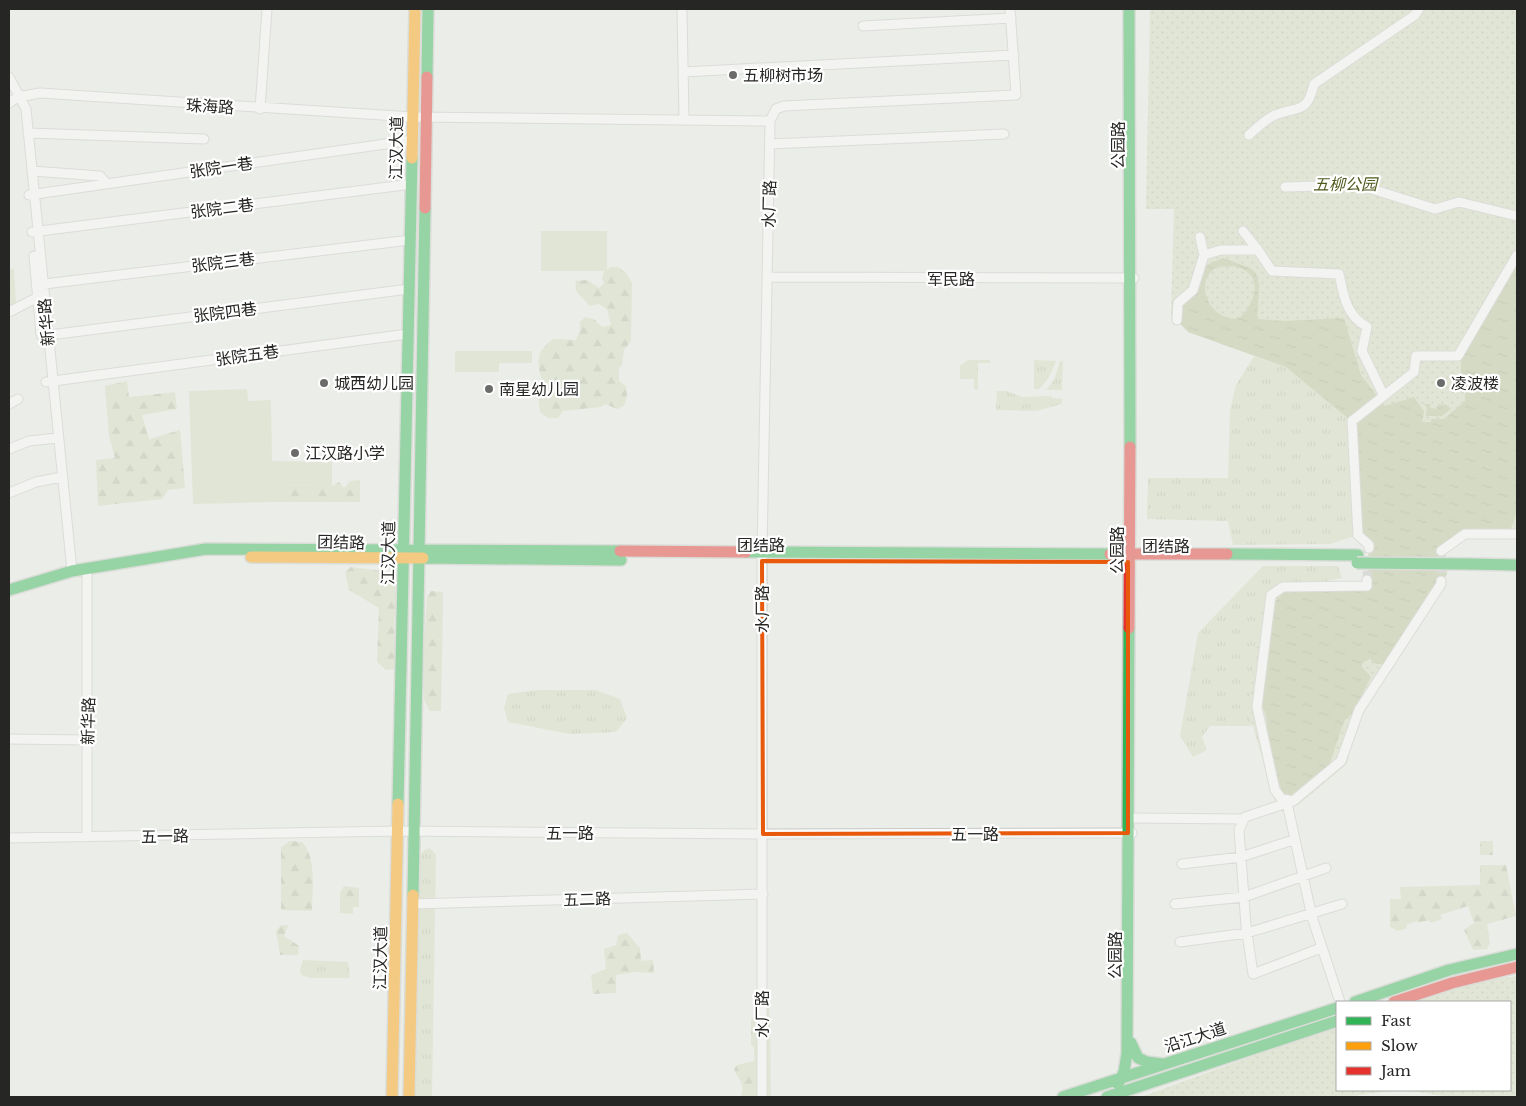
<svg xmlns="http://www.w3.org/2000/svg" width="1526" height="1106" font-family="'Libre Baskerville','Noto Sans SC',serif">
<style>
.grass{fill:url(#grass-tufts)}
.forest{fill:url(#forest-firs)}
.park{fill:url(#park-dots)}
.pitch{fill:#d5dcbf}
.water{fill:url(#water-ripples);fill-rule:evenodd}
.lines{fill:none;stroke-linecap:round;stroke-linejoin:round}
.street-tunnel{stroke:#c4c5c1;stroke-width:9;stroke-dasharray:9 4.5;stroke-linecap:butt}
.street-casing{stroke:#c8c9c5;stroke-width:11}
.fast-casing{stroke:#c8c9c5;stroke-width:14}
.slow-casing{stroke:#c8c9c5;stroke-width:14}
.jam-casing{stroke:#c8c9c5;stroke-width:14}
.street{stroke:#fcfcfc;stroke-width:9}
.fast{stroke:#30b455;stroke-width:11}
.slow{stroke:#ff9f0a;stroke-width:11}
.jam{stroke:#e5322d;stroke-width:11}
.fast-bridge-casing{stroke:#c8c9c5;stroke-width:14;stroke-linecap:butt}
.fast-bridge{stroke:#30b455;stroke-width:11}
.marked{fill:none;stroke:#e8590c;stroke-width:4;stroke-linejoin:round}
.poi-dot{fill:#6b6c69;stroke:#fff;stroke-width:2}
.labels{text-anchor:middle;stroke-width:4.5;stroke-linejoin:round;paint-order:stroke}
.poi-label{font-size:16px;fill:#262724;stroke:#fff;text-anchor:start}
.street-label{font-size:16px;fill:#262724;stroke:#fff}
.park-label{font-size:16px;font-style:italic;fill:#4f5b1d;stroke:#fff}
</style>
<defs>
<pattern id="grass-tufts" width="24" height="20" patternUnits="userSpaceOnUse" patternTransform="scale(1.25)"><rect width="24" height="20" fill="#d5dcbf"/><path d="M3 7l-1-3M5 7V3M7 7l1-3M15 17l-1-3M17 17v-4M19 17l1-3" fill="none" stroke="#b7bda4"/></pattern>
<pattern id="forest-firs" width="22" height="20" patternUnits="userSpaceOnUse" patternTransform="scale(1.25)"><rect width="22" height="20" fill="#d5dcbf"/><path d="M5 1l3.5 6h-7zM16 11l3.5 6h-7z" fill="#b7bda4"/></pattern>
<pattern id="park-dots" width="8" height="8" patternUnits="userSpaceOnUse" patternTransform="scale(1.25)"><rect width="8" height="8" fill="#d5dcbf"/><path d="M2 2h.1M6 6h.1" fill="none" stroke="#b7bda4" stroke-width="1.8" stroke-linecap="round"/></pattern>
<pattern id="water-ripples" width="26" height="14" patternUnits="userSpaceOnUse" patternTransform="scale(1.25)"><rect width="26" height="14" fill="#bac49b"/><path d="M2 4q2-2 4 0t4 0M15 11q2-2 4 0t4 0" fill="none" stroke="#a0a885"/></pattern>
</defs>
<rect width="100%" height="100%" fill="#ebede8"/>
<path class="grass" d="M1254 356 1286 367 1352 421 1358 535 1330 544 1233 545 1228 521 1147 519 1148 478H1228L1230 410 1236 385Z
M968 360H990V363H978V390L974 389V379H960V366Z
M1034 360 1056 361 1048 379 1039 389H1034Z
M1060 361H1063L1062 390H1046L1054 380Z
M997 391H1006L1022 397 1052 396V398L1062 399V404L1036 411 996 410Z
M1263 566H1338L1342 578 1288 588 1248 709 1253 726H1210L1202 737 1207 750 1193 757 1180 736 1198 633Z
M537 690H596L620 699 627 718 616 732 570 734 508 722 504 708 508 694Z
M430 848 436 855 432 1097H414L420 855 424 850Z
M303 960 348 962 350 978H310L301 975 300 969Z"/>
<path class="forest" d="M611 267H618L626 273 632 283 631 341 624 350 622 365 619 369V381L626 386 627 396 624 406 617 409 605 404 601 407 563 411 558 418H548L540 412 538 396 545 390C538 368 532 354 553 339L576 340 580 331V322L585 317 594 319 602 327 611 325 607 309 599 304 589 306C583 295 573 296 576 281L587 280 599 288 604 283 602 278 604 271Z
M14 268 16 303 9 306V270Z
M127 381 129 397 175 392 177 409 142 415 149 439 180 430 185 488 168 490 162 499 98 506 96 460 115 458 109 436 105 386Z
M360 480V502H272V485L332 486 339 482 344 488 350 481Z
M351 567 382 571 394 581 397 592 394 624 396 669 386 670 377 662 379 608 349 590 345 572Z
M431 591 443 592V602L441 711H430L424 700V642L427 597Z
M290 841 302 842C317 858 312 889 312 911L281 910V847Z
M1480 841H1493V855H1480Z
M1480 865H1506L1516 916 1487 924 1490 943 1487 949 1473 950 1464 930 1474 923 1468 906 1440 915 1442 919 1430 923 1429 920 1418 923 1417 921 1406 925 1407 928 1398 931 1390 927V899H1401L1400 887 1480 885Z
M344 886 359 888V907H353V914L340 913V892Z
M281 925H288L284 936 299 946 298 955H280L276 931Z
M627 933 640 948 641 961 653 960 654 973 635 972 616 975V993L593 994 591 975 606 969 604 949 616 945 618 935Z
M766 1005 769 1007 770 1017 771 1097H738L741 1096C745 1083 739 1081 734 1069L737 1065 754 1061V1047L751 1045V1020Z"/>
<path class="park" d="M1150 9H1517V528L1516 530 1457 535 1441 551 1447 574 1359 710 1347 764 1298 805H1276L1248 710 1262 606 1288 588 1366 582 1369 545 1356 425 1286 367 1188 332 1171 314 1174 209H1146Z
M1517 976V1097H1450L1405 1090H1510V1002H1399L1439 987Z
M1337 1025V1090H1396L1345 1097H1141Z"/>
<path class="pitch" d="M541 231H607V271H541Z
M455 351H532V363H499V372H455Z
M247 389 248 401 271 400 272 461 332 462V486L272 485V502L193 504 189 391Z"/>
<path class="water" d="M1517 255V512L1510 531 1457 535 1441 551 1447 574 1390 664H1376L1370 659 1362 663V667L1371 677 1352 714 1344 721 1329 766 1298 795 1283 797 1264 729 1267 726 1266 715 1261 703 1273 604 1288 588 1367 590 1369 545 1358 535 1356 425 1286 367 1188 332 1171 314 1197 294 1207 265 1223 258 1250 268 1256 273 1259 285 1257 319 1284 321 1344 318 1361 375 1385 406 1414 397 1424 411 1422 422H1431V419H1444L1465 401V385H1461V356ZM1217 267C1224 267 1235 265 1241 268 1265 279 1253 306 1239 318 1211 323 1191 282 1217 267Z
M1424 404H1430V408L1437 409 1438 404 1447 405 1451 409 1442 416H1426L1427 407Z"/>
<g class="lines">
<path class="street-tunnel" d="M1441 551V581
M1367 580 1369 548"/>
<defs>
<path id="street" d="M682 9 684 120
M863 26 1011 18
M683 72 1014 55
M9 77 26 109 72 571
M9 103 18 97 40 93 413 117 770 121
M260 109 267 9
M28 133 204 139
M1249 135C1257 128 1265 119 1275 115 1299 106 1307 114 1314 84L1415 15 1419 9
M770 144 1004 134
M32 171 100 176 107 184
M1285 187 1359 185 1435 209 1459 202 1517 216
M29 195 413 140
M32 232 412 184
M1200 237 1204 255 1221 250H1258L1243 231
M1258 250 1272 271 1339 274C1344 297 1346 315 1367 327L1362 351 1383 394
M34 256 41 335
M767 277 1134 278
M36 285 410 240
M9 312 42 295
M1177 320 1178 303 1193 290 1204 255
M42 336 409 289
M46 382 408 334
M9 404 18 399
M9 449 29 441 57 438
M9 493 36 482 62 477
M1369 548V545L1358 535 1352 421 1414 372 1416 356H1458L1517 255
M1441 551 1465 534H1517
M87 575V837
M1367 580V586L1283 587 1271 595 1257 707 1275 790 1281 798 1293 801 1341 761 1359 710 1441 584V581
M9 739 88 740
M1132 818 1244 819
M9 838 399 831 763 834 1132 833
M1182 864 1241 857 1293 840
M412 904 763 894
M1175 904 1244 897 1326 868
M1180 942 1247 933 1342 904
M1321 948 1253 974 1246 926 1239 830 1245 817 1287 803 1312 917 1340 1002
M762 1097V553L770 121 776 109 784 106 1016 95 1010 9"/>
<path id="fast" d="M1129 9 1130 447
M427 77 428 9
M746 552 1110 554
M1227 554 1358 555
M423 558 621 560
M1470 564 1517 565
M9 590 72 571 206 549 620 551
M398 804 412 158
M413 895 425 208
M1355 1002 1449 970 1517 954
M1131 1043 1138 1058 1147 1062 1163 1064
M1118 1084 1124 1072 1127 1053 1129 628
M1063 1097 1337 1008
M1107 1097 1337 1021"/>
<path id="slow" d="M412 158 415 9
M251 557 423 558
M392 1097 398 804
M409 1097 413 895"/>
<path id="jam" d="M425 208 427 77
M620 551 746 552
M1110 554H1227
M1129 628 1130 447
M1394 1002 1452 983 1517 967"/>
</defs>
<use href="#street" class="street-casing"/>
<use href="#fast" class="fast-casing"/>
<use href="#slow" class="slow-casing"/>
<use href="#jam" class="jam-casing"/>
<use href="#street" class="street"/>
<use href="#fast" class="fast"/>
<use href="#slow" class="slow"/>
<use href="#jam" class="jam"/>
<defs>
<path id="fast-bridge" d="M1357 563 1470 564"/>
</defs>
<use href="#fast-bridge" class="fast-bridge-casing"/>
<use href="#fast-bridge" class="fast-bridge"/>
</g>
<path d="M0 0H1526V1106H0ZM762 561 1128 562V833L763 834Z" fill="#ebede8" fill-opacity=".55" fill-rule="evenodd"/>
<path class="marked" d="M762 561 1128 562V833L763 834Z"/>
<g class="poi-dot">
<circle cx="733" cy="75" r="5"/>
<circle cx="324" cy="383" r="5"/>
<circle cx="1441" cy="383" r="5"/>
<circle cx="489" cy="389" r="5"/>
<circle cx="295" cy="453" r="5"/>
</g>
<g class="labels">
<g class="poi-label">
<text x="743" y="81">五柳树市场</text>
<text x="334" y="389">城西幼儿园</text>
<text x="1451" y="389">凌波楼</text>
<text x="499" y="395">南星幼儿园</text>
<text x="305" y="459">江汉路小学</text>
</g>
<g class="street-label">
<text transform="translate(210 106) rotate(3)" y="6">珠海路</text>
<text transform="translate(1118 145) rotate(-90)" y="6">公园路</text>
<text transform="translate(396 148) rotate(-89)" y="6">江汉大道</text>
<text transform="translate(221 167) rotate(-8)" y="6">张院一巷</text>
<text transform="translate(769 204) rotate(-89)" y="6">水厂路</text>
<text transform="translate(222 208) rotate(-7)" y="6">张院二巷</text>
<text transform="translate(223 262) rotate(-7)" y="6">张院三巷</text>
<text x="951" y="285">军民路</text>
<text transform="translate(225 312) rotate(-7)" y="6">张院四巷</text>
<text transform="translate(46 322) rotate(-95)" y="6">新华路</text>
<text transform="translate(247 355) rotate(-8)" y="6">张院五巷</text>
<text transform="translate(341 542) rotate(1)" y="6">团结路</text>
<text x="761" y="551">团结路</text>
<text x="1166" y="552">团结路</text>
<text transform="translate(1117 550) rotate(-90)" y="6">公园路</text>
<text transform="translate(388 553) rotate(-89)" y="6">江汉大道</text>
<text transform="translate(762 609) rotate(-90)" y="6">水厂路</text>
<text transform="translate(88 721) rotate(-89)" y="6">新华路</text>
<text x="570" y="839">五一路</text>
<text x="975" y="840">五一路</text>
<text transform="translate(165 836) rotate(-1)" y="6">五一路</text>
<text transform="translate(587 899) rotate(-2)" y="6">五二路</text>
<text transform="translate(1115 955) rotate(-90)" y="6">公园路</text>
<text transform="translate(380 958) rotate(-89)" y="6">江汉大道</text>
<text transform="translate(762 1014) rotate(-90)" y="6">水厂路</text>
<text transform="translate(1195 1037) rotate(-18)" y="6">沿江大道</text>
</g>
<g class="park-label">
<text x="1345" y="190">五柳公园</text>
</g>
</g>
<rect width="1526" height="1106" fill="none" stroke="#262724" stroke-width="20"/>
<rect x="1336" y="1001" width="175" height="90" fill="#ffffff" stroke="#a8a9a7"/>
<rect x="1346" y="1017" width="25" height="8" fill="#30b455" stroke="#a8a9a7"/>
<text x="1381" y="1026" font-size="15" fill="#262724">Fast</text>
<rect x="1346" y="1042" width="25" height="8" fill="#ff9f0a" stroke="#a8a9a7"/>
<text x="1381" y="1051" font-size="15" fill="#262724">Slow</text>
<rect x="1346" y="1067" width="25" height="8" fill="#e5322d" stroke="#a8a9a7"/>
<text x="1381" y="1076" font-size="15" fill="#262724">Jam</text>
</svg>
